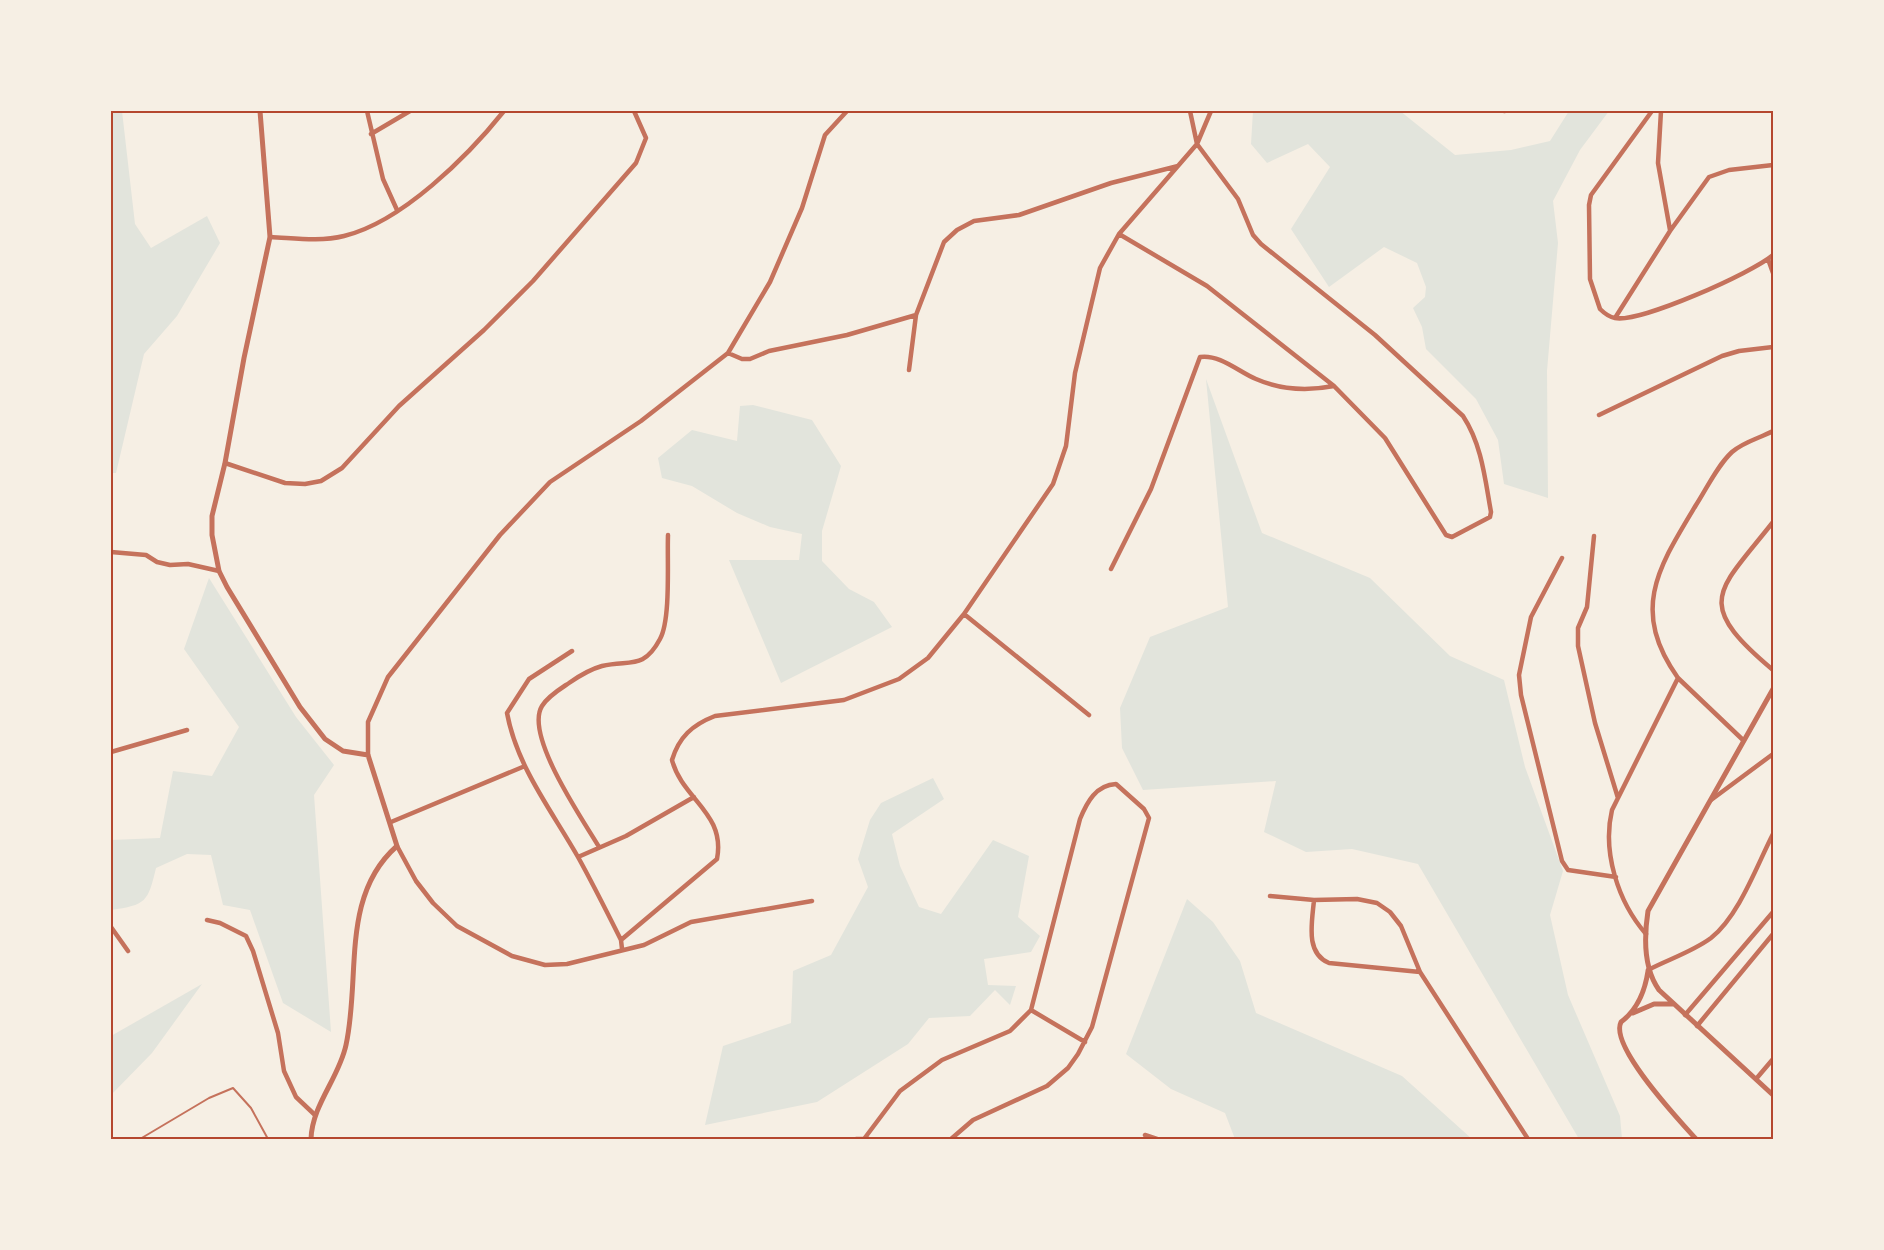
<svg xmlns="http://www.w3.org/2000/svg" width="1884" height="1250" font-family="Poppins,sans-serif">
<style>
.green{fill:#e2e4dc}
.lines{fill:none;stroke-linecap:round;stroke-linejoin:round}
.service{stroke:#c5725c;stroke-width:2}
.minor{stroke:#c5725c;stroke-width:4.5}
.tertiary{stroke:#c5725c;stroke-width:5}
.neatline{fill:none;stroke:#b5482f;stroke-width:2}
</style>
<rect width="100%" height="100%" fill="#f6efe4"/>
<path class="green" d="M111 111H122L135 224 151 248 207 216 220 243 177 316 144 354 116 473H111Z
M1253 111H1400L1455 155 1511 150 1550 141 1569 111H1609L1580 150 1553 201 1558 243 1547 371 1548 498 1504 484 1498 440 1476 399 1426 349 1422 327 1413 308 1425 297 1426 287 1417 263 1384 247 1329 287 1291 229 1330 167 1308 144 1267 163 1251 144Z
M1206 379 1262 533 1370 578 1450 656 1504 680 1525 767 1563 871 1550 915 1568 995 1620 1116 1622 1139H1579L1418 864 1352 849 1306 852 1264 832 1276 781 1143 790 1122 748 1120 708 1150 637 1228 607Z
M753 405 812 420 841 466 822 531V561L849 589 874 602 892 627 781 683 729 560H799L802 534 770 527 737 513 692 486 662 478 658 458 692 430 737 441 740 406Z
M209 578 296 717 334 765 314 795 331 1032 283 1003 250 910 223 905 211 855 187 854 156 868C148 902 146 905 111 910V840L160 838 173 771 212 776 239 727 184 649Z
M933 778 944 799 892 834 900 866 919 907 941 914 993 840 1029 856 1018 917 1040 936 1031 952 984 959 988 985 1016 986 1010 1005 995 990 970 1016 929 1018 908 1044 817 1102 705 1125 723 1046 791 1023 793 971 831 955 868 887 858 859 870 820 881 803Z
M1187 899 1213 922 1240 961 1256 1013 1402 1076 1472 1139H1235L1225 1113 1171 1089 1126 1054Z
M202 984 152 1053 111 1095V1036Z"/>
<g class="lines">
<path class="service" d="M140 1139 209 1098 233 1088 251 1108 268 1139"/>
<path class="minor" d="M367 111 383 179 397 210
M1190 111 1197 144 1238 199 1253 235 1261 244 1375 335 1463 416C1482 445 1485 479 1491 512L1490 517 1452 537 1446 535 1385 438 1334 386
M1504 111H1505
M1652 111 1591 195 1589 205 1590 279 1600 309C1604 313 1609 317 1615 318 1640 323 1752 273 1773 255
M1661 111 1658 163 1670 230
M371 134 410 111
M270 237C294 238 320 242 344 236 402 222 468 156 504 111
M1768 259 1773 273
M1615 318 1670 231 1709 177 1729 170 1773 165
M728 353 742 359H750L769 351 847 335 916 315
M909 370 916 315 944 242 957 230 974 221 1019 215 1111 183 1178 166
M1599 415 1722 356 1739 351 1773 347
M225 463 285 483 305 484 321 481 342 468 399 406 484 330 533 281 636 163 646 138 634 111
M1773 522C1718 592 1692 602 1773 670
M1594 536 1587 607 1578 628V646L1595 723 1618 798
M111 552 146 555 157 562 170 565 188 564 219 571
M1562 558 1531 617 1519 675 1521 695 1562 861 1568 870 1616 877
M1111 569 1151 489 1200 357C1220 354 1239 372 1256 379 1281 390 1308 391 1334 386L1207 286 1119 234
M964 614 1089 715
M572 651 529 679 507 713C517 767 552 811 578 857 593 884 607 912 621 940L622 949
M1743 740 1678 678C1630 610 1658 568 1696 505 1707 488 1717 466 1732 452 1743 442 1760 438 1773 431
M111 752 187 730
M368 755V722L388 677 500 535 550 482 641 421 728 353 770 282 802 208 825 135 847 111
M1711 800 1773 754
M391 822 525 766
M397 846 416 881 433 903 457 926 512 956 545 965 567 964 644 945 691 922 812 901
M599 847C583 820 524 735 542 706 548 696 560 689 569 683 579 676 591 669 602 666 629 659 643 671 660 639 671 619 667 560 668 535
M578 857 626 836 694 797
M1270 896 1314 900 1357 899 1377 903 1390 912 1401 926 1420 972 1528 1139
M1314 900C1312 923 1305 953 1329 963L1420 972
M207 920 220 923 246 936 253 951 278 1033 284 1071 296 1097 315 1115
M111 927 128 951
M1646 934C1618 902 1602 852 1612 810L1678 678
M621 940 717 859C726 813 682 799 672 760 679 737 692 725 715 716L844 700 899 679 928 658 964 614 1053 484 1066 446 1075 373 1100 268 1119 234 1197 144 1211 111
M1648 970C1669 959 1692 952 1711 938 1739 916 1757 865 1773 834
M1031 1010 1085 1042
M1685 1015 1773 912
M1697 1026 1773 934
M1756 1079 1773 1059
M1145 1135 1157 1139
M856 1139H869
M864 1139 900 1091 942 1060 1010 1031 1031 1010 1080 819C1087 802 1096 785 1116 784L1144 809 1149 818 1092 1027 1078 1054 1068 1068 1047 1086 973 1120 951 1139"/>
<path class="tertiary" d="M260 111 270 237 244 358 225 463 212 516V535L219 571 227 587 300 707 325 739 343 751 368 755 397 846C340 896 361 977 346 1045 339 1078 312 1105 311 1139
M1773 689 1648 911C1644 937 1644 969 1659 990L1773 1095
M1648 971C1645 991 1637 1010 1621 1022 1609 1046 1679 1120 1696 1139
M1633 1013 1654 1004H1673"/>
</g>
<rect width="1884" height="1250" fill="none" stroke="#f6efe4" stroke-width="225"/>
<rect x="112" y="112" width="1660" height="1026" class="neatline"/>
</svg>
